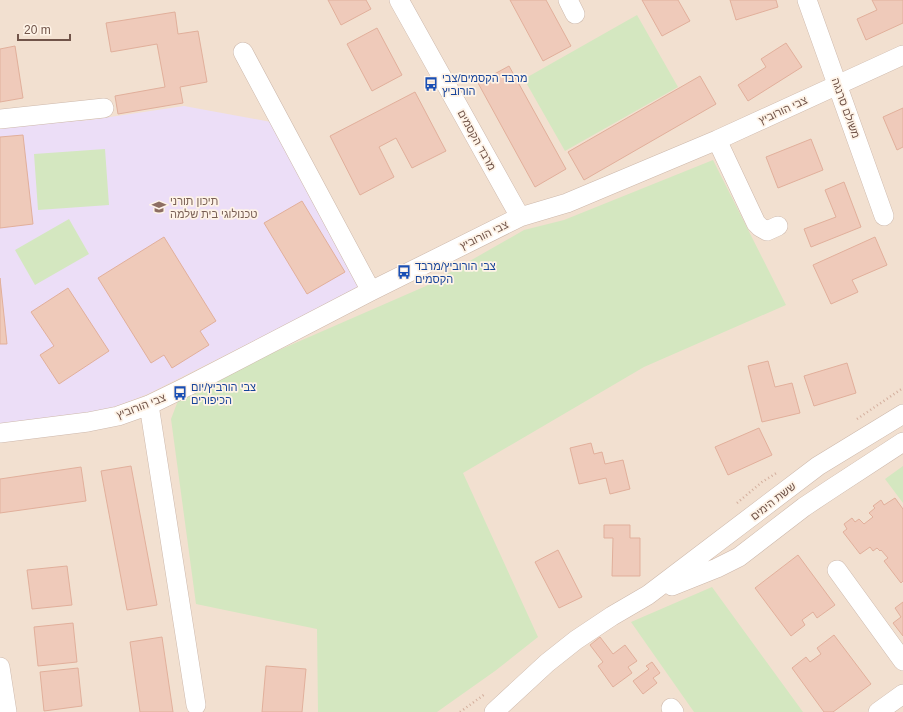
<svg xmlns="http://www.w3.org/2000/svg" width="903" height="712" font-family="Helvetica,Heebo,sans-serif">
<style>
.residential{fill:#f2e0d0}
.education{fill:#ecdef7}
.green{fill:#d4e7c0}
.building{fill:#efcaba;stroke:#e1af9b}
.lines{fill:none;stroke-linecap:round;stroke-linejoin:round}
.minor-casing{stroke:#cdb8ab;stroke-width:20}
.path{stroke:#d3ae9d;stroke-width:2.5;stroke-dasharray:1 3;stroke-linecap:butt}
.minor{stroke:#fff;stroke-width:19}
.labels{text-anchor:middle;stroke-width:3.5;stroke-linejoin:round;paint-order:stroke}
.transit-label{font-size:11px;fill:#164399;stroke:#fef3e7;text-anchor:start}
.street-label{font-size:11px;fill:#715449;stroke:#fef3e7}
.education-label{font-size:11px;fill:#785e54;stroke:#fef3e7;text-anchor:start}
</style>
<rect width="100%" height="100%" fill="#fbefe1"/>
<path class="residential" d="M0 0H903V712H0Z"/>
<path class="education" d="M184 106 271 122 361 287 148 394 117 406 84 415 0 424V127L90 120Z"/>
<path class="green" d="M637 15 678 87 565 151 524 79Z
M105 149 109 205 38 210 34 154Z
M713 160 786 305 644 367 463 473 538 637 495 671 437 712H318L317 629 196 604 171 419 179 398 199 385 426 286 524 230 564 220Z
M69 219 89 254 35 285 15 250Z
M903 466V503L885 479Z
M712 587 803 712H694L631 622Z"/>
<path class="building" d="M328 0H366L371 9 341 25Z
M510 0H546L571 46 543 61Z
M642 0H678L690 21 662 36Z
M730 0H776L778 7 736 20Z
M872 0H903V23L866 40 857 19 877 10Z
M175 12 178 34 198 31 207 82 180 87 183 103 118 114 115 96 165 87 157 44 111 52 106 23Z
M377 28 402 75 372 91 347 44Z
M786 43 802 67 748 101 738 85 766 67 761 59Z
M15 46 23 98 0 102V49Z
M509 66 566 169 535 187 478 83Z
M700 76 716 104 584 180 568 152Z
M415 92 446 151 412 168 396 138 379 147 394 177 360 195 330 136Z
M903 108V147L897 150 883 117Z
M23 135 33 224 0 228V137Z
M811 139 823 170 778 188 766 157Z
M844 182 861 227 811 247 804 229 836 217 825 190Z
M302 201 345 272 307 294 264 223Z
M164 237 216 321 200 331 209 345 172 368 164 355 151 363 98 278Z
M875 237 887 265 852 280 858 292 831 304 813 265Z
M0 278 7 344H0Z
M68 288 109 351 59 384 40 355 54 346 31 312Z
M768 361 775 387 792 383 800 413 762 422 748 366Z
M847 363 856 393 814 406 804 376Z
M759 428 772 455 728 475 715 447Z
M591 443 594 454 602 452 605 464 623 460 630 489 610 494 606 478 579 484 570 448Z
M131 466 157 605 127 610 101 471Z
M81 467 86 501 0 513V479Z
M895 498 903 509V581L901 583 884 561 888 558 881 550 880 551 877 548 873 551 870 547 860 554 843 532 847 529 844 524 852 518 855 522 859 519 864 524 873 517 869 513 875 508 873 506 881 500 884 505Z
M604 525H630V538H640V576H612L613 538H604Z
M558 550 582 597 559 608 535 562Z
M798 555 835 605 817 618 813 612 802 620 805 625 791 636 755 588Z
M67 566 72 605 32 609 27 570Z
M903 602V636L893 623 901 617 895 608Z
M73 623 77 662 38 666 34 627Z
M834 635 871 684 833 712H824L792 668 806 657 810 662 821 654 817 648Z
M162 637 173 712H140L130 642Z
M600 637 613 654 625 645 637 661 628 667 632 673 613 687 598 666 603 662 590 645Z
M652 662 660 673 653 678 657 683 643 694 633 681 649 669 646 666Z
M266 666 306 669 302 712H262Z
M78 668 82 706 44 711 40 672Z"/>
<g class="lines">
<defs>
<path id="minor" d="M399 0 520 217
M568 0 575 14
M807 0 884 216
M243 52 371 291
M0 119 104 108
M717 140 756 223 760 227 767 231 778 226
M149 405 196 705
M0 433 88 422 118 416 149 405 188 386 371 291 520 217 567 203 717 140 903 55
M837 570 903 661
M672 586 717 568 739 557 804 507 831 489 903 442
M0 667 7 712
M671 708 674 712
M494 712 547 663 576 640 612 616 648 595 818 466 903 414
M878 712 903 694"/>
</defs>
<use href="#minor" class="minor-casing"/>
<path class="path" d="M857 419 903 388
M737 503 762 482 778 472
M460 712 485 694"/>
<use href="#minor" class="minor"/>
</g>
<defs>
<symbol id="bus-bare" viewBox="-9 -9 18 18"><path d="M-5-6H5V4H4V6H2V4H-2V6H-4V4H-5ZM-3.5-4V0h7V-4ZM-3.5 1.2v1.5H-2V1.2ZM2 1.2v1.5H3.5V1.2Z" fill="#1a4fb4" stroke="#fef3e7" stroke-width="2.5" paint-order="stroke"/></symbol>
<symbol id="school-bare" viewBox="-9 -9 18 18"><path d="M0-5L7-2L0 1L-7-2ZM-4 1L0 2.5L4 1V4Q0 6-4 4Z" fill="#8d6e63" stroke="#fef3e7" stroke-width="2.5" paint-order="stroke"/></symbol>
</defs>
<g fill-rule="evenodd">
<use href="#bus-bare" x="421" y="74" width="20" height="20"/>
<use href="#school-bare" x="149" y="197" width="20" height="20"/>
<use href="#bus-bare" x="394" y="262" width="20" height="20"/>
<use href="#bus-bare" x="170" y="383" width="20" height="20"/>
</g>
<g class="labels">
<g class="transit-label">
<text x="442" y="82">מרבד הקסמים/צבי<tspan x="442" dy="13">הורוביץ</tspan></text>
<text x="415" y="270">צבי הורוביץ/מרבד<tspan x="415" dy="13">הקסמים</tspan></text>
<text x="191" y="391">צבי הורביץ/יום<tspan x="191" dy="13">הכיפורים</tspan></text>
</g>
<g class="street-label">
<text transform="translate(846 108) rotate(70)" y="4">משולם סרנגה</text>
<text transform="translate(783 110) rotate(-25)" y="4">צבי הורוביץ</text>
<text transform="translate(477 140) rotate(61)" y="4">מרבד הקסמים</text>
<text transform="translate(484 235) rotate(-26)" y="4">צבי הורוביץ</text>
<text transform="translate(141 406) rotate(-21)" y="4">צבי הורוביץ</text>
<text transform="translate(773 501) rotate(-38)" y="4">ששת הימים</text>
</g>
<g class="education-label">
<text x="170" y="205">תיכון תורני<tspan x="170" dy="13">טכנולוגי בית שלמה</tspan></text>
</g>
</g>
<path d="M18 34v6h52v-6" fill="none" stroke="#715449" stroke-width="2"/>
<text x="24" y="34" font-size="12" fill="#715449" stroke="#fef3e7" stroke-width="3" paint-order="stroke">20 m</text>
</svg>
